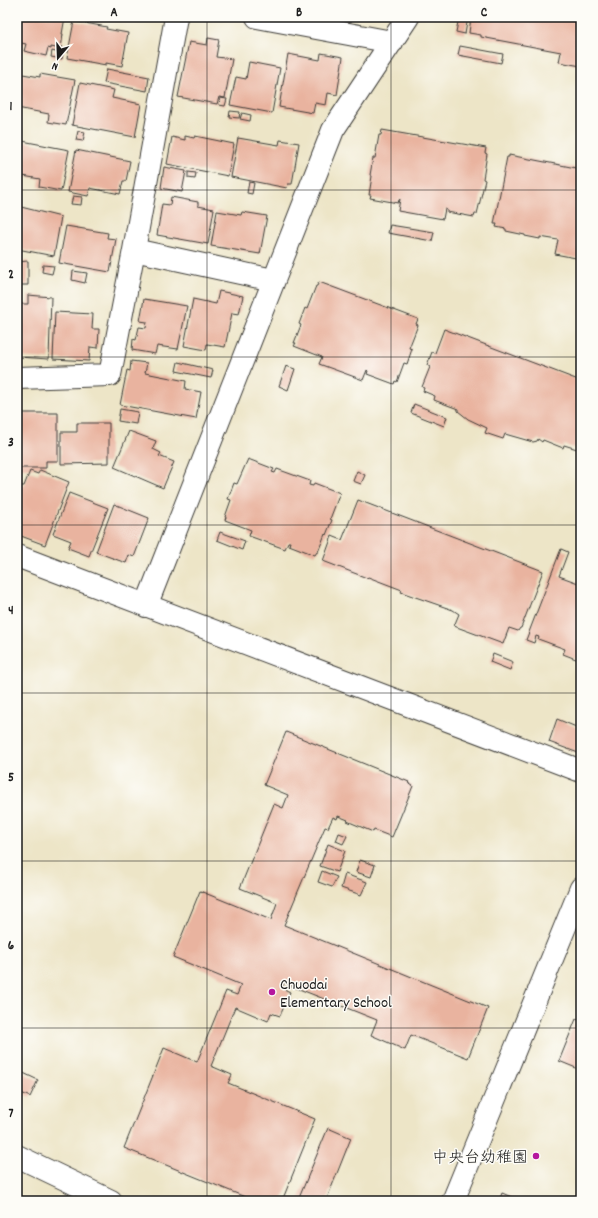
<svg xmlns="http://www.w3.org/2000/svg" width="598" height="1218" font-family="Dekko,'Klee One',sans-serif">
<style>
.building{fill:#e9b39f}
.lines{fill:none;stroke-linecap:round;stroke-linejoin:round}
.minor-casing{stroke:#3b3a36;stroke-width:24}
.tertiary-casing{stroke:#3b3a36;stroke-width:24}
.minor{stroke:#fff;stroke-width:22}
.tertiary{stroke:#fff;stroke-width:22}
.grid{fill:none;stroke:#1c1c1c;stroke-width:1;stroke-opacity:0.55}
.poi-dot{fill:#b5179e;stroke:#fdfcf7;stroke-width:1.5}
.labels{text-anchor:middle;stroke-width:3;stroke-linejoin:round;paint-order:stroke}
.poi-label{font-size:16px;fill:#1c1c1c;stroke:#fdfcf7;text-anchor:start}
.neatline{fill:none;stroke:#1c1c1c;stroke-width:1.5}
.grid-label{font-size:13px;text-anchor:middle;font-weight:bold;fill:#1c1c1c}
</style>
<rect width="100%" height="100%" fill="#fdfcf7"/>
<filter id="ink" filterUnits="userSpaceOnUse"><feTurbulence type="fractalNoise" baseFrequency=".025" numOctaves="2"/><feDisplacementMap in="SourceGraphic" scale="8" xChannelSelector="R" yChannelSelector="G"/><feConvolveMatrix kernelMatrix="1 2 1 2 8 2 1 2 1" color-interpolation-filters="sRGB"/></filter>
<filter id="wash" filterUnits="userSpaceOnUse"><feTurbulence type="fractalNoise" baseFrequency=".012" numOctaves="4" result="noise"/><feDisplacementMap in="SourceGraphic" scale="16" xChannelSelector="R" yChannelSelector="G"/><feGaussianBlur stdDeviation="0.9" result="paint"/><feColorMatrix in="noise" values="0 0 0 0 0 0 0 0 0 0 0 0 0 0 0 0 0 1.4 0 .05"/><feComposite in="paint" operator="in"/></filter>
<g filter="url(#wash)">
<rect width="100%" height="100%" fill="#ede5c7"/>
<g id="blocks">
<path class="building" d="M17 17H65L62 34H63L61 49 51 47V49L48 48 46 56 24 51 26 44 17 42Z
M459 17H468L465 34 456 32Z
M471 17H581V66L559 62 561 52 481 37V35L469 33Z
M74 21 107 27 106 29 128 33 122 66 106 63V65L67 58Z
M208 38 219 40 216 57 232 59 225 98 219 97 217 104 178 97 189 42 207 45Z
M460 46 503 54 501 63 458 55Z
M52 51 63 54 62 59 51 57Z
M321 53 343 57 337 95 328 93 326 105 315 103 313 113 279 107 288 54 320 60Z
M249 62 280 68 272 113 230 105 236 77 246 79Z
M107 69 149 77 147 91 104 83Z
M17 73 40 77V74L75 80 66 125 48 122 49 114 17 108Z
M80 83 114 90 112 98 141 104 135 137 72 125Z
M220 98 227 99 225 106 219 105Z
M230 111 240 112 239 118 229 117Z
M242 113 251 115 250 121 240 119Z
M382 130 486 148 485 153 487 154 483 179 485 180 477 214H475L474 217 447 212V210L445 209 443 219 398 211 400 199 399 200 398 203 370 198 371 195H369L372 176 370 175 373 158H375L379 135H381Z
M78 131 85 132 83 141 76 140Z
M185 136 194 138 195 136 234 144 228 176 167 164 172 137 185 140Z
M238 138 279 145 280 140 299 143 292 184H288L287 188 231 177Z
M17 140 69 150 61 191 39 187 40 179 17 175Z
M76 150 130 161 126 181H123L120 194 90 188 88 196 68 192Z
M509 155 581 169V259L555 254 558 240 540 237V239L525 236V235L506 231V229L496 227 497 224H494L507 157H509Z
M164 167 186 171 182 192 161 188Z
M188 172 196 173 195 179 188 178Z
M249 182 254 183 252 194 247 193Z
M73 196 82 197 81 205 71 204Z
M171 197 198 202V206L214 209 208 244 157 235 162 204 170 205Z
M17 206 61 217 54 256 17 249Z
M217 211 241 215 242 212 267 216 260 254 211 246Z
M390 225 434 232 432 241 388 233Z
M66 226 108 233 107 238 116 239 110 272 59 263Z
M28 261V285H17V262Z
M43 265 54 266 52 274 42 272Z
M73 271 87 273 85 283 72 280Z
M319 282 418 319 416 324 418 325 409 348 412 349 407 364 404 363 397 382 395 381 394 384 367 374 368 371 367 370 363 380 319 364 322 357 294 346 296 343H294L301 325 299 324 305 308 307 309 316 286H317Z
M219 291 243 296 239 314 232 313 225 347 207 344 206 350 184 346 193 299 216 304Z
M28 295 51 297 49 359 17 357V304H28Z
M144 299 187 306 178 349 157 346 155 354 132 350 133 339 136 340 139 327 146 328 147 322 140 321Z
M55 312 93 314 92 329H99L98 348 90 347 89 361 53 359Z
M444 329 581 381V444L580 447 579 446 577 449 564 445 563 448 543 440 542 442 538 439 537 441 533 442 505 434 503 439 485 433 487 428 468 419 458 411V409L434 400 435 396 423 391 424 388 422 387 430 367 427 365 432 352 435 353Z
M131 361 147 363 145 373 186 381 185 389 201 392 196 419 120 405 127 370 130 371Z
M178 362 213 370 211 378 176 371Z
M286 366 295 369 288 390 279 386Z
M414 404 447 417 444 426 411 413Z
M120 409 138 412 136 424 118 421Z
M17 413H58V461H46V468H17Z
M77 423H109V463L61 464V432H77Z
M129 431 156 441 153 449 161 453 159 456 174 462 163 488 114 467Z
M248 459 274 469 272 472 275 473 277 469 310 481 309 485 313 486 314 483 340 493 330 519 332 520 326 535 325 534 318 552H317L315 555 289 545 290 542H288L285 549 249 536 251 530 225 520 226 517H225L231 500 228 499 234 483 237 484Z
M40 470 69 482 45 545 21 536 20 539 17 538V486H24L30 471 38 474Z
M357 471 365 475 361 484 353 481Z
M69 493 108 508 89 556 68 548 71 541 53 534Z
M358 500 543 571 521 628H520L518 631 509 628 503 644 454 626 459 614 453 610 401 592 402 590 368 577 367 578 323 561 332 536 342 540Z
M114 504 149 518 134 557 129 555 126 563 96 552Z
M220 532 245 541 242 550 217 540Z
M561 549 568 552 559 576 581 584V661L563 654 565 649 538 639 539 637 536 636 534 643 526 640Z
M493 654 513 662 510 670 490 662Z
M557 719 581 729V754L549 742Z
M286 732 409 782 408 783 413 786 392 837 374 830 373 832 347 821 348 820 338 816 337 819 333 817 328 828 325 827 284 925 488 1008 468 1058 411 1035 405 1050 371 1035 377 1020 284 983 282 988 290 992 280 1016 271 1013 268 1021 235 1007 211 1066 232 1075 228 1083 315 1119 282 1201H255L124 1148 164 1048 197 1062 226 991 237 995 241 985 173 957 200 891 271 920 277 903 240 888 274 804 283 808 288 795 264 785Z
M339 833 347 836 343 844 336 841Z
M328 844 345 851 337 872 320 866Z
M360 860 375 865 371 877 356 872Z
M322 871 337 877 332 887 318 882Z
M345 874 367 882 361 895 341 888Z
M576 1019 581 1021V1070L559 1061Z
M17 1070 38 1080 30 1097 17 1091Z
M328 1128 351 1138 326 1201H305L299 1198Z
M502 1193 521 1201H499Z"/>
</g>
</g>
<g filter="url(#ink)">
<use href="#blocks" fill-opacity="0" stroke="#3b3a36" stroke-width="1"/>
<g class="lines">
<defs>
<path id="minor" d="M257 17 392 42
M134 250 273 280
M17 378 110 375 134 250 176 17
M17 556 581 771
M146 606 333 130 408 17
M453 1201 581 888"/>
<path id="tertiary" d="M17 1156 111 1201"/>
</defs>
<use href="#minor" class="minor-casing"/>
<use href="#tertiary" class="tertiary-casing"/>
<use href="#minor" class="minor"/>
<use href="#tertiary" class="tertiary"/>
</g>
</g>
<path class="grid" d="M207 17V1201M391 17V1201M17 190H581M17 357H581M17 525H581M17 693H581M17 861H581M17 1028H581"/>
<g class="poi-dot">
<circle cx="272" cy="992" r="4"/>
<circle cx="536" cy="1156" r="4"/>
</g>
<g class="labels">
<g class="poi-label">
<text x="280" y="989">Chuodai<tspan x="280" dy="18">Elementary School</tspan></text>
<text x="528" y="1162" text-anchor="end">中央台幼稚園</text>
</g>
</g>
<rect width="598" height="1218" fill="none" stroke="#fdfcf7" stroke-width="44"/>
<g transform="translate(58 58) rotate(199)" stroke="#fdfcf7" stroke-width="3" paint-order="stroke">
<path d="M0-3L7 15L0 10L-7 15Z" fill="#1c1c1c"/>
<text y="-6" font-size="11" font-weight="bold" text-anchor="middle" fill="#1c1c1c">N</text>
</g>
<rect x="22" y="22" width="554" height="1174" class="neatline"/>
<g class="grid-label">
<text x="114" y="16">A</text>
<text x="299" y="16">B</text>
<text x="484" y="16">C</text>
<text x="11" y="110">1</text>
<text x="11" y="278">2</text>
<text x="11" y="446">3</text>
<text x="11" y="614">4</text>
<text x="11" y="781">5</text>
<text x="11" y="949">6</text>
<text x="11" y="1117">7</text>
</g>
</svg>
